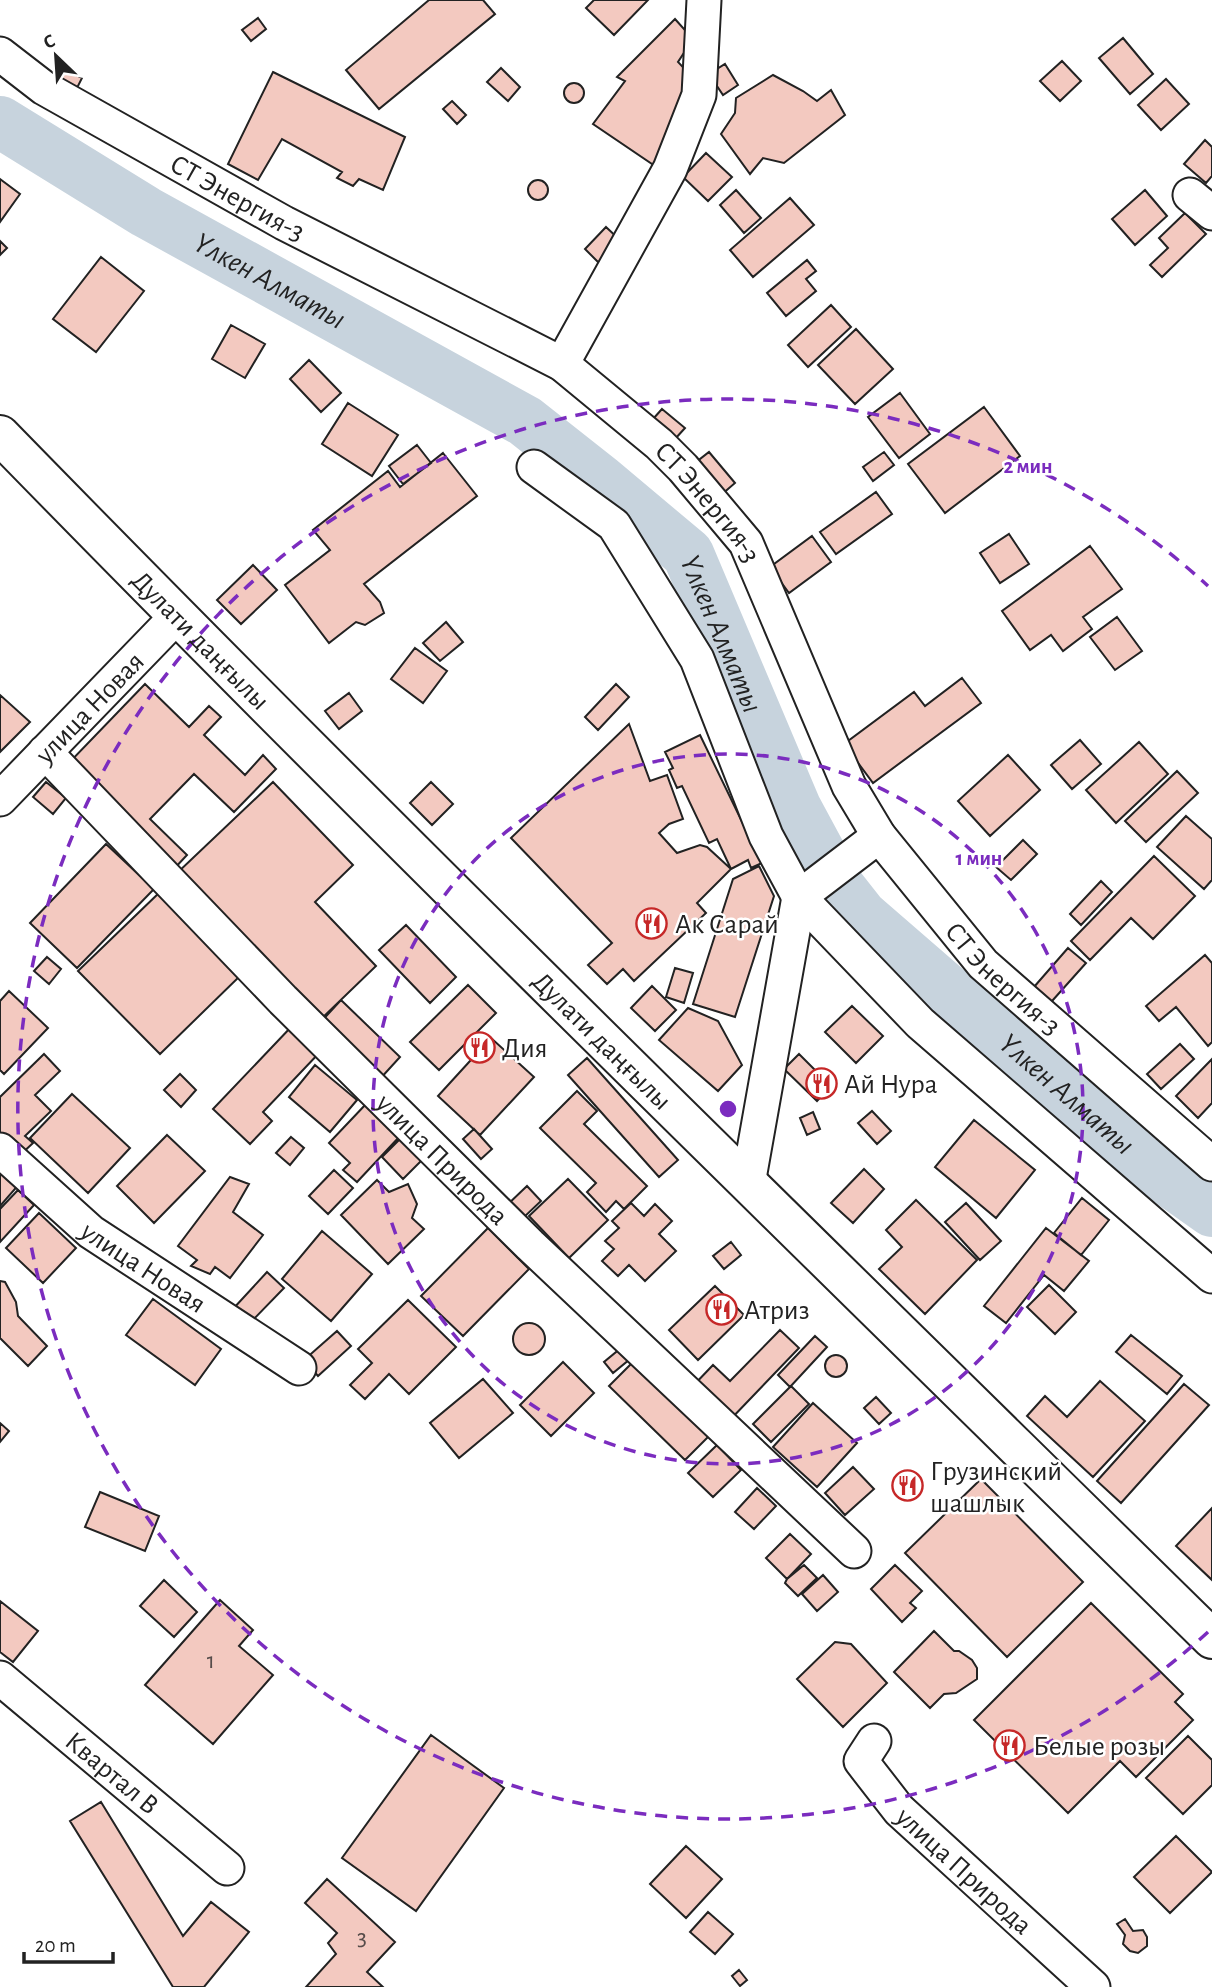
<svg xmlns="http://www.w3.org/2000/svg" width="1212" height="1987" font-family="'Alegreya Sans',sans-serif">
<style>
.lines{fill:none;stroke-linecap:round;stroke-linejoin:round}
.river{stroke:#c7d3dd;stroke-width:52}
.building{fill:#f3c9c0;stroke:#222;stroke-width:2}
.minor-casing{stroke:#222;stroke-width:37}
.major-casing{stroke:#222;stroke-width:42}
.minor{stroke:#fff;stroke-width:33}
.major{stroke:#fff;stroke-width:38}
.ring{fill:none;stroke:#7b2cbf;stroke-width:3.5;stroke-dasharray:12 9}
.labels{text-anchor:middle;stroke-width:5;stroke-linejoin:round;paint-order:stroke}
.number-label{font-size:24px;fill:#564c4a}
.street-label{font-size:28px;fill:#222;stroke:#fff}
.poi-label{font-size:28px;fill:#222;stroke:#fff;text-anchor:start}
.water-label{font-size:30px;font-style:italic;fill:#222;stroke:#fff}
.centre{fill:#7b2cbf;stroke:#fff;stroke-width:3.5}
.ring-label{font-size:21px;text-anchor:middle;font-weight:bold;fill:#7b2cbf;stroke:#fff;stroke-width:5;stroke-linejoin:round;paint-order:stroke}
</style>
<rect width="100%" height="100%" fill="#fff"/>
<g class="lines">
<path class="river" id="s1" d="M0 122 146 212 525 421 601 481 688 554 795 807 836 883 862 916 1161 1175 1212 1211"/>
</g>
<path class="building" d="M429 0H483L495 14 379 109 346 70Z
M594 0H648L614 35 586 8Z
M258 18 266 29 251 41 242 30Z
M675 19 693 39 678 62 695 80 655 166 593 124 625 81 617 77Z
M1123 38 1153 74 1130 94 1099 58Z
M1062 61 1081 81 1060 101 1040 81Z
M725 64 738 85 723 95 709 74Z
M63 68 82 78 77 88 58 78Z
M501 68 520 87 508 101 487 82Z
M273 72 405 137 383 190 359 179 353 186 337 178 342 172 282 139 258 180 228 164Z
M773 75 803 91 817 101 831 90 845 115 784 163 763 158 750 174 721 134 735 113 736 98Z
M1166 79 1189 104 1161 130 1138 105Z
M564 93a10 10 0 1 1 20 0a10 10 0 1 1-20 0Z
M452 101 466 115 457 124 443 109Z
M1205 140 1212 147V176L1206 183 1184 164Z
M706 153 732 177 708 201 683 177Z
M0 179 20 194 0 222Z
M528 190a10 10 0 1 1 20 0a10 10 0 1 1-20 0Z
M736 190 761 218 744 233 720 205Z
M1145 190 1167 216 1135 245 1112 219Z
M790 198 814 225 753 277 730 250Z
M1185 213 1206 234 1162 277 1150 265 1168 248 1159 238Z
M606 227 622 242 601 265 585 249Z
M0 241 7 248 0 255Z
M101 257 144 291 96 352 53 319Z
M807 260 816 271 806 279 816 291 786 316 767 293Z
M831 305 851 327 808 367 788 345Z
M231 325 265 344 245 378 212 359Z
M856 329 893 369 855 404 818 365Z
M309 360 341 393 321 412 290 379Z
M900 393 930 434 899 458 868 417Z
M348 403 398 435 372 476 322 444Z
M984 407 1020 456 945 513 908 464Z
M662 409 685 428 675 439 653 419Z
M417 445 431 463 403 484 389 466Z
M709 452 735 483 721 495 695 463Z
M884 452 894 465 873 481 863 467Z
M443 453 477 496 364 584 380 602 384 613 365 625 356 622 329 643 285 585 330 550 313 530 388 471 400 487Z
M876 492 892 514 836 554 820 532Z
M1009 534 1029 564 1000 583 980 553Z
M812 536 831 562 789 593 770 567Z
M1090 546 1122 589 1083 617 1092 629 1063 651 1051 635 1030 650 1002 611Z
M253 565 277 590 241 624 217 600Z
M1117 617 1142 651 1115 670 1090 637Z
M446 622 463 642 440 661 423 643Z
M415 648 447 671 423 703 391 679Z
M962 678 981 703 873 783 844 744 914 692 925 706Z
M145 684 189 727 209 706 221 717 204 735 245 775 263 755 276 769 234 812 194 774 150 819 187 855 172 871 65 767Z
M616 684 629 697 598 730 585 717Z
M349 693 362 711 339 729 325 711Z
M0 695 30 722 0 752Z
M629 724 650 781 667 775 683 819 669 824 659 833 677 853 700 845 707 847 731 869 697 903 706 913 634 981 623 969 607 984 588 965 612 943 511 838Z
M700 735 762 863 751 868 748 860 731 869 717 839 709 843 682 786 677 788 669 770 673 768 665 752Z
M1080 740 1101 764 1072 789 1051 765Z
M1139 742 1168 774 1116 823 1086 790Z
M1008 755 1040 790 990 836 958 801Z
M1177 771 1198 793 1146 842 1125 821Z
M46 782 66 798 53 814 33 797Z
M273 782 353 865 315 902 376 966 318 1022 176 874Z
M431 782 453 804 432 825 410 803Z
M1186 816 1212 839V880L1204 889 1157 847Z
M1023 840 1037 854 1011 880 996 867Z
M106 844 154 889 77 968 30 923Z
M1154 856 1195 896 1153 939 1131 918 1090 960 1071 941Z
M759 866 774 896 735 1017 693 1004 733 879Z
M1101 881 1112 892 1081 925 1070 914Z
M161 891 242 974 160 1054 78 971Z
M406 925 456 977 430 1003 379 950Z
M1068 948 1086 963 1044 1010 1027 995Z
M1205 955 1212 963V1042L1208 1046 1176 1007 1159 1021 1146 1006Z
M47 957 61 969 49 984 34 971Z
M675 968 693 973 684 1003 666 997Z
M468 985 496 1013 439 1070 410 1042Z
M652 986 676 1010 655 1031 631 1008Z
M9 991 48 1028 4 1074 0 1070V1001Z
M341 1000 400 1057 379 1080 319 1024Z
M852 1006 883 1036 856 1063 825 1032Z
M688 1008 718 1021 742 1065 718 1091 659 1040Z
M293 1025 321 1051 263 1112 272 1121 250 1144 213 1109Z
M491 1038 534 1077 480 1135 438 1096Z
M1180 1044 1194 1059 1161 1089 1147 1074Z
M44 1054 60 1071 35 1095 51 1111 25 1136 33 1143 18 1157 0 1138V1097Z
M799 1054 831 1086 817 1101 784 1069Z
M587 1058 678 1160 659 1177 568 1075Z
M1212 1059V1103L1198 1118 1176 1096Z
M315 1065 357 1100 330 1132 289 1097Z
M180 1074 196 1090 181 1107 164 1090Z
M577 1091 597 1111 584 1124 647 1186 624 1209 616 1201 606 1212 587 1192 596 1183 540 1128Z
M72 1094 130 1148 88 1193 30 1138Z
M367 1103 401 1135 357 1182 343 1170 350 1163 329 1143Z
M872 1111 891 1131 877 1144 858 1123Z
M813 1112 820 1129 807 1135 800 1118Z
M974 1120 1035 1170 996 1218 935 1167Z
M474 1129 492 1149 481 1159 463 1139Z
M167 1135 205 1171 154 1223 117 1186Z
M291 1137 304 1148 290 1165 276 1153Z
M402 1137 423 1159 403 1179 382 1157Z
M0 1164 21 1182 0 1206Z
M864 1169 884 1189 853 1223 831 1203Z
M334 1170 353 1188 328 1214 309 1196Z
M230 1177 249 1184 233 1212 263 1235 230 1278 215 1267 210 1274 191 1266 197 1260 178 1246Z
M568 1179 608 1220 569 1258 529 1216Z
M377 1180 389 1192 408 1184 417 1204 412 1218 424 1229 388 1264 341 1215Z
M527 1186 541 1201 521 1220 506 1206Z
M18 1190 34 1205 0 1242V1209Z
M1082 1198 1109 1220 1081 1255 1054 1233Z
M916 1200 977 1260 925 1314 879 1269 902 1247 886 1230Z
M631 1203 644 1216 655 1204 672 1221 659 1234 676 1251 645 1281 629 1265 618 1276 602 1261 614 1249 605 1241 619 1228 612 1221Z
M966 1203 1001 1241 980 1260 945 1222Z
M39 1213 76 1248 43 1283 6 1248Z
M488 1228 529 1269 463 1336 421 1296Z
M1046 1228 1089 1261 1064 1291 1044 1275 1006 1323 984 1306Z
M322 1231 372 1274 331 1321 282 1279Z
M731 1242 741 1255 724 1269 713 1256Z
M267 1272 284 1288 248 1325 232 1310Z
M0 1281 5 1282 16 1302 18 1316 47 1346 28 1366 0 1338Z
M1049 1285 1076 1312 1055 1334 1027 1307Z
M715 1286 744 1315 698 1360 669 1330Z
M153 1299 221 1349 195 1385 126 1335Z
M408 1300 456 1347 409 1394 389 1374 365 1399 350 1385 372 1363 358 1349Z
M513 1339a16 16 0 1 1 32 0a16 16 0 1 1-32 0Z
M780 1330 799 1348 727 1423 690 1389 713 1365 730 1381Z
M337 1331 351 1346 318 1376 304 1360Z
M1131 1335 1182 1376 1167 1394 1116 1352Z
M815 1336 827 1347 790 1387 778 1375Z
M621 1348 630 1359 613 1373 604 1362Z
M825 1366a11 11 0 1 1 22 0a11 11 0 1 1-22 0Z
M563 1362 594 1393 551 1436 520 1405Z
M633 1362 709 1436 685 1460 609 1386Z
M483 1379 513 1413 459 1458 430 1423Z
M1100 1381 1145 1421 1093 1477 1027 1416 1045 1396 1067 1417Z
M1184 1384 1209 1405 1121 1503 1097 1481Z
M791 1386 809 1404 771 1442 753 1424Z
M876 1397 891 1413 879 1424 864 1408Z
M813 1403 857 1443 817 1487 773 1447Z
M0 1423 9 1431 0 1442Z
M717 1445 741 1470 713 1497 688 1473Z
M853 1467 874 1489 845 1515 825 1493Z
M981 1479 1083 1582 1007 1657 905 1553Z
M757 1488 776 1506 754 1529 735 1512Z
M100 1492 159 1516 145 1551 85 1527Z
M1212 1508V1580L1176 1546Z
M790 1534 811 1554 787 1579 766 1558Z
M804 1565 817 1578 798 1596 785 1583 787 1579Z
M895 1565 922 1591 910 1603 916 1608 902 1622 871 1589Z
M823 1575 838 1592 817 1611 802 1594Z
M164 1580 197 1612 174 1637 140 1606Z
M220 1600 253 1630 239 1646 273 1675 213 1744 145 1685Z
M0 1601 38 1631 13 1662 0 1652Z
M1091 1603 1183 1694 1175 1702 1193 1720 1136 1777 1120 1761 1068 1813 974 1720Z
M934 1631 954 1651H959L972 1660 977 1668V1679L956 1693 944 1694 930 1708 894 1672Z
M835 1642 851 1644 887 1683 843 1727 797 1679Z
M431 1735 504 1788 416 1911 342 1858Z
M1188 1736 1212 1760V1785L1183 1814 1146 1778Z
M101 1802 183 1936 211 1902 249 1932 204 1987H173L70 1821Z
M1176 1836 1212 1872 1170 1913 1134 1877Z
M686 1846 722 1879 686 1918 650 1884Z
M327 1879 395 1942 367 1972 383 1987H306L336 1954 328 1943 337 1933 305 1903Z
M708 1912 733 1934 715 1954 690 1932Z
M1125 1919 1133 1931 1143 1930 1147 1937V1946L1138 1953 1130 1951 1123 1944 1125 1935 1117 1924Z
M739 1970 747 1980 740 1986 732 1976Z"/>
<g class="lines">
<defs>
<g id="minor">
<path id="s2" d="M0 54 44 88 284 223 562 364 659 444 683 468 746 543 849 786 879 836 983 964 1212 1164"/>
<path d="M1190 195 1212 213"/>
<path d="M562 364 670 169 699 95 704 0"/>
<path d="M534 467 614 525 697 659 766 836 799 897 920 1023 1212 1276"/>
<path id="s3" d="M45 752 283 1000 530 1245 854 1551"/>
<path id="s4" d="M0 799 177 616"/>
<path id="s5" d="M0 1150 91 1232 299 1368"/>
<path d="M748 1184 799 897 879 836"/>
<path id="s6" d="M0 1678 227 1868"/>
<path id="s7" d="M874 1741 861 1761 899 1810 1093 1987"/>
</g>
<g id="major">
<path id="s8" d="M0 435C398 843 806 1240 1212 1639"/>
</g>
</defs>
<use href="#minor" class="minor-casing"/>
<use href="#major" class="major-casing"/>
<use href="#minor" class="minor"/>
<use href="#major" class="major"/>
</g>
<g class="ring">
<circle cx="728" cy="1109" r="355"/>
<path d="M1208 1632A710 710 0 1 1 1208 586"/>
</g>
<defs>
<symbol id="restaurant-ring" viewBox="-11 -11 22 22"><circle r="9.5" fill="#fff" stroke="#c62828" stroke-width="1.5"/><path d="M-5-6h1v4h1v-4h1v4h1v-4h1v5L-1.5 .5V6h-2V.5L-5-1ZM5-6V6H3V1.5H1.5Q1.5-4 5-6Z" fill="#c62828"/></symbol>
</defs>
<g fill-rule="evenodd">
<use href="#restaurant-ring" x="634" y="906" width="35" height="35"/>
<use href="#restaurant-ring" x="462" y="1030" width="35" height="35"/>
<use href="#restaurant-ring" x="804" y="1066" width="35" height="35"/>
<use href="#restaurant-ring" x="704" y="1292" width="35" height="35"/>
<use href="#restaurant-ring" x="890" y="1468" width="35" height="35"/>
<use href="#restaurant-ring" x="992" y="1728" width="35" height="35"/>
</g>
<g class="labels">
<g class="number-label">
<text x="211" y="1668">1</text>
<text x="362" y="1945">3</text>
</g>
<g class="street-label">
<text dy="10" stroke="none"><textPath href="#s2" startOffset="278">СТ Энергия-3</textPath></text>
<text dy="10" stroke="none"><textPath href="#s2" startOffset="845">СТ Энергия-3</textPath></text>
<text dy="10" stroke="none"><textPath href="#s8" startOffset="287">Дулати даңғылы</textPath></text>
<text dy="10" stroke="none"><textPath href="#s4" startOffset="128">улица Новая</textPath></text>
<text dy="10" stroke="none"><textPath href="#s2" startOffset="1412">СТ Энергия-3</textPath></text>
<text dy="10" stroke="none"><textPath href="#s8" startOffset="854">Дулати даңғылы</textPath></text>
<text dy="10" stroke="none"><textPath href="#s3" startOffset="569">улица Природа</textPath></text>
<text dy="10" stroke="none"><textPath href="#s5" startOffset="186">улица Новая</textPath></text>
<text dy="10" stroke="none"><textPath href="#s6" startOffset="147">Квартал В</textPath></text>
<text dy="10" stroke="none"><textPath href="#s7" startOffset="175">улица Природа</textPath></text>
</g>
<g class="poi-label">
<text x="675" y="933">Ак Сарай</text>
<text x="502" y="1057">Дия</text>
<text x="844" y="1093">Ай Нура</text>
<text x="744" y="1319">Атриз</text>
<text x="930" y="1480">Грузинский<tspan x="930" dy="32">шашлык</tspan></text>
<text x="1033" y="1755">Белые розы</text>
</g>
<g class="water-label">
<text dy="10" stroke="none"><textPath href="#s1" startOffset="313">Үлкен Алматы</textPath></text>
<text dy="10" stroke="none"><textPath href="#s1" startOffset="901">Үлкен Алматы</textPath></text>
<text dy="10" stroke="none"><textPath href="#s1" startOffset="1489">Үлкен Алматы</textPath></text>
</g>
</g>
<circle cx="728" cy="1109" r="10" class="centre"/>
<g class="ring-label">
<text x="1028" y="473">2 мин</text>
<text x="979" y="865">1 мин</text>
</g>
<g transform="translate(56 56) rotate(335)" stroke="#ffffff" stroke-width="5" paint-order="stroke">
<path d="M0-5L12 26L0 18L-12 26Z" fill="#222222"/>
<text y="-10" font-size="19" font-weight="bold" text-anchor="middle" fill="#222222">С</text>
</g>
<path d="M24 1952v10h89v-10" fill="none" stroke="#222222" stroke-width="3.5"/>
<text x="35" y="1952" font-size="21" fill="#222222" stroke="#ffffff" stroke-width="5" paint-order="stroke">20 m</text>
</svg>
